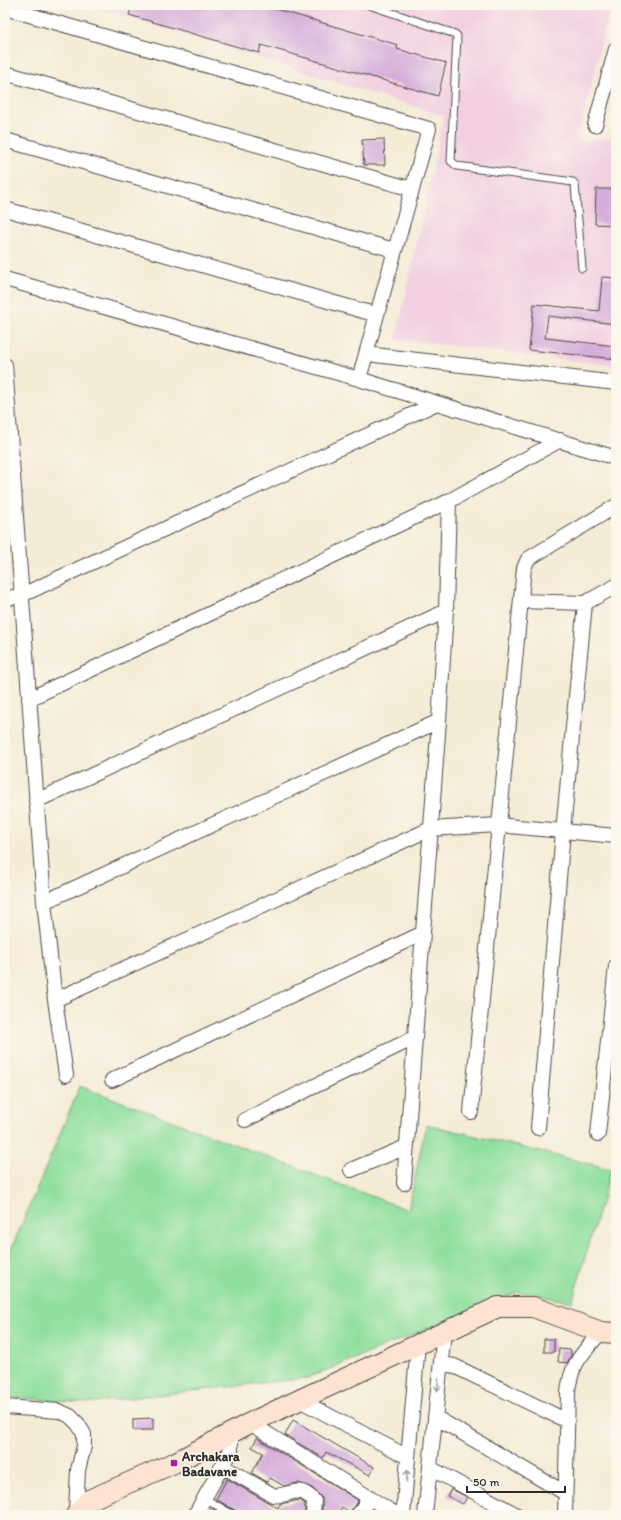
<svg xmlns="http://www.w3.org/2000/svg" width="621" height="1520" font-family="Itim,sans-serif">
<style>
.built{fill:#f2cfe1}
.green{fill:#90df9e;stroke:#5e8564}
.building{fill:#d5adda}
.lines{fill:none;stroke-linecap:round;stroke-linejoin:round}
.lane-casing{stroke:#494845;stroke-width:9}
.street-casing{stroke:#494845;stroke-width:16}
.secondary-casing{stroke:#494845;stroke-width:22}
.lane{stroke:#fff;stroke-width:7}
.street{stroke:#fff;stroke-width:14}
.secondary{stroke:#fde3d1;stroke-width:20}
.oneway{stroke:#a0a0a0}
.poi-dot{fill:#b5179e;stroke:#fbf7ec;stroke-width:1.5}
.labels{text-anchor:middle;stroke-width:3.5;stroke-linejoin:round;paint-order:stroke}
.poi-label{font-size:13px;font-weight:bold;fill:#2b2b2b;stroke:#fbf7ec;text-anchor:start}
</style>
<rect width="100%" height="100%" fill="#fbf7ec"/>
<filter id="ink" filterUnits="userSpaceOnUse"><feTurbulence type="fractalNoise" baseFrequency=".025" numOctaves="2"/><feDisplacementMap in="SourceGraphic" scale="8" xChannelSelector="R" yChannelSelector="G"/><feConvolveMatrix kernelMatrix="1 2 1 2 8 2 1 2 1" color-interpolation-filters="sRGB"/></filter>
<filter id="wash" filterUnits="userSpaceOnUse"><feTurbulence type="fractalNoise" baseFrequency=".012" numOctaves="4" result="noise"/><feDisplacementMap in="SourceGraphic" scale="16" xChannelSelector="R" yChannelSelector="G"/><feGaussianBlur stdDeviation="0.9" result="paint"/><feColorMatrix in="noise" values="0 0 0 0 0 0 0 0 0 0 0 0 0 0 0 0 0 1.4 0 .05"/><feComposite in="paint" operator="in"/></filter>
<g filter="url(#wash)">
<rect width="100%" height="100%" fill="#f5ecd7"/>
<path class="built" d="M90 5H611L577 142 616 137V366L396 339 444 116Z"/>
<path class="green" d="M80 1086 408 1210 426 1124 611 1169 572 1302 518 1292 307 1378 87 1403 5 1397V1264Z"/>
<g id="blocks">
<path class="building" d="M132 5H273L272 8 398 45 397 49 446 63 438 96 261 45 259 53 129 15Z
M384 139 385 165H364L362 140Z
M596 189H616V225L595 224Z
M602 277 616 278V324L548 316 545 338 616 346V359L529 350 534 304 599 311Z
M544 1339H554V1352H544Z
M559 1349 571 1350V1356L567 1363 558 1362Z
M153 1418V1430H133V1419Z
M293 1420 374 1467 370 1475 326 1452 323 1458 285 1435Z
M257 1438 358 1500 350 1512 342 1507 337 1515H322V1498L312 1488 298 1483 284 1486 270 1478 267 1482 252 1473 263 1453 252 1447Z
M227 1479 278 1508 280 1504 300 1500 305 1504V1515H238L236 1511 216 1499Z
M451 1489 467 1497 463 1504 447 1496Z
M211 1508 223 1515H207Z"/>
</g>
</g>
<g filter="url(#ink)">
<use href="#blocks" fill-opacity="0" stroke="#494845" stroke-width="1"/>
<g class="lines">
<defs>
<path id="lane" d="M369 5 455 34 457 36 451 161 457 166 573 182 575 185 582 268
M204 1498 233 1515"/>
<path id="street" d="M5 8 429 129 359 379
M5 73 412 189
M595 125 616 49
M5 140 394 250
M5 209 377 315
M5 279 359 379 616 458
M366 354 616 383
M5 365 44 902 55 1000 66 1075
M5 599 22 595 437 403
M521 601 585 603 616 586
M29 699 449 501 560 440
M36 801 446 611
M44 902 439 721
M55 1000 430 829 498 825 616 836
M112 1080 421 934
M471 1112 524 568 528 559 616 506
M245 1120 414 1038
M538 1128 563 831 585 603
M598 1134 616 966
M351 1170 406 1147
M404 1183 439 721 446 611 449 501
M441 1363 454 1366 567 1421
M301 1401 408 1457
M5 1407 59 1411 70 1416 78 1424 84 1434V1446L78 1470 76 1511
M435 1417 565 1493
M250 1423 397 1515
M222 1466 273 1495C287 1499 297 1481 314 1501L313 1515
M430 1468 517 1515
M195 1515 231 1450V1433
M358 1515 370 1497
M403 1515 418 1344
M425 1515 444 1332
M565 1515 568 1392C571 1363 582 1354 601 1332"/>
<path id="secondary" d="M76 1515 89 1500 174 1463 250 1423 498 1307H533L601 1332 616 1333"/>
</defs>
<use href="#lane" class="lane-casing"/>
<use href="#street" class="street-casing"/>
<use href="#secondary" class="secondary-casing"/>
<use href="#lane" class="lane"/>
<use href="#street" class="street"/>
<use href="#secondary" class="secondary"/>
</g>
<defs><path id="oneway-shaft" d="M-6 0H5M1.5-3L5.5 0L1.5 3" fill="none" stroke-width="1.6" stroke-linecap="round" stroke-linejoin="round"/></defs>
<g class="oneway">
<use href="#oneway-shaft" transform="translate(438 1385) rotate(96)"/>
<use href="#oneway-shaft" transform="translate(407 1476) rotate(-85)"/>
</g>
</g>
<rect class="poi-dot" x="170" y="1459" width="8" height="8" rx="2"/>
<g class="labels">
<g class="poi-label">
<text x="182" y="1461">Archakara<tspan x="182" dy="15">Badavane</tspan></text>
</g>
</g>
<rect width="621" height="1520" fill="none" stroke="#fbf7ec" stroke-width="20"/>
<path d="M467 1486v6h98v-6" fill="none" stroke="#2b2b2b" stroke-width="2"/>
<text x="473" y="1486" font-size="12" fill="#2b2b2b" stroke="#fbf7ec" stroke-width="3" paint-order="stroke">50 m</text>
</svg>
